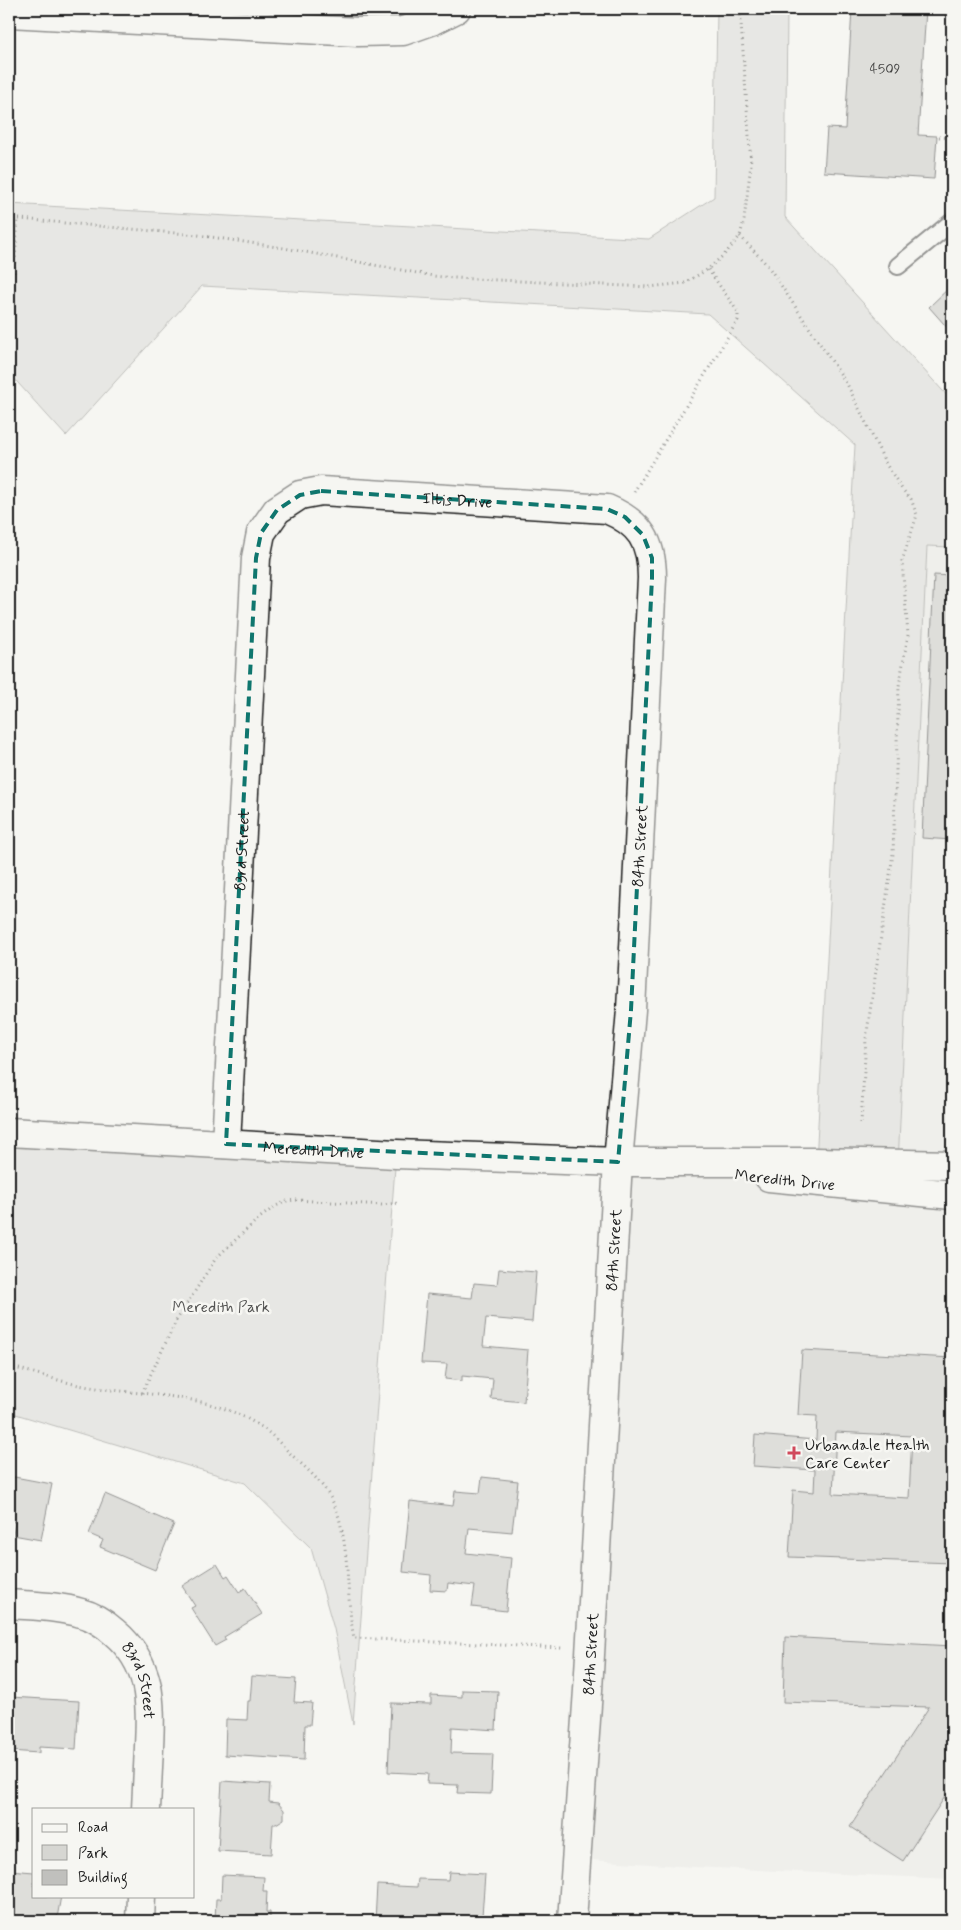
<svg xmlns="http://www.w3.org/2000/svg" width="961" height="1930" font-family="Mynerve,sans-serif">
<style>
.built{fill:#e6e6e2}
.green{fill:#d6d6d2;stroke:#797977}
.building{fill:#c0c0bd;stroke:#1c1c1c;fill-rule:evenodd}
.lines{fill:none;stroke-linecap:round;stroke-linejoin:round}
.lane-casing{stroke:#1c1c1c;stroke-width:20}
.street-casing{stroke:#1c1c1c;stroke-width:31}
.secondary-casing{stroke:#1c1c1c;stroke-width:31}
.path{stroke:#1c1c1c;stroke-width:3;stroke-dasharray:1 4;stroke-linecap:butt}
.lane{stroke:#f6f6f2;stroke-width:16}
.street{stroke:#f6f6f2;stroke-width:28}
.secondary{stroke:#f6f6f2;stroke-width:28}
.marked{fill:none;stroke:#0f766e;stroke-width:4;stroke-dasharray:10 6;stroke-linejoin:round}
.poi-dot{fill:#d1495b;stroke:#f6f6f2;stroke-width:2}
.labels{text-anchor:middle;stroke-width:5;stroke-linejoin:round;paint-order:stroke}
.number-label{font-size:14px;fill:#454544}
.street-label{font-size:16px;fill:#1c1c1c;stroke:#f6f6f2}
.park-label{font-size:16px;fill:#545453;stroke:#f6f6f2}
.poi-label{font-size:16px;fill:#1c1c1c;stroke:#f6f6f2;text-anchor:start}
</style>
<rect width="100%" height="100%" fill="#f6f6f2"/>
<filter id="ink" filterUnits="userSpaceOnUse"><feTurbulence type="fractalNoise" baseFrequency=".02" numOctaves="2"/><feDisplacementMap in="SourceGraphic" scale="10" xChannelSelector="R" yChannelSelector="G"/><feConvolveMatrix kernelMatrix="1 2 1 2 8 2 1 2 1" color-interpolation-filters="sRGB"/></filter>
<g filter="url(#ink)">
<path class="built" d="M927 546 952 547V1165L898 1164Z
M618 1162 952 1195V1879L694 1867 577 1859Z"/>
<path class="green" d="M717 9H787L785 217 952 401V547L927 546 898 1164 816 1162 855 445 708 314 202 286 66 436 9 373V204L649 239 714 197Z
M9 1132 396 1154 353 1724 334 1629 311 1548 245 1483 9 1412Z"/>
<path class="building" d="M852 9H926L918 135 937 136 934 179 824 172 827 128 845 129Z
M952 285V333L929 307Z
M934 575 952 576V840L922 838Z
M499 1269 536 1272 532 1322 486 1318 483 1346 528 1350 524 1402 491 1399 493 1379 462 1376V1381L445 1379 447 1364 421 1363 427 1294 472 1298 474 1283 497 1285Z
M802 1350 952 1358V1563L789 1557 793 1490 814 1492 815 1470 753 1466 755 1435 816 1440 817 1416 798 1415ZM836 1432 912 1436 909 1498 833 1494Z
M9 1476 52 1484 41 1540 13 1535 15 1522 9 1521Z
M482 1477 518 1481 512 1532 469 1528 466 1553 511 1558 506 1611 472 1607 475 1586 448 1583 447 1591 430 1590 431 1575 403 1572 410 1501 453 1506 455 1491 480 1493Z
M105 1494 174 1524 155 1570 100 1547 103 1540 89 1534Z
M217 1564 225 1577 228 1575 239 1592 245 1588 262 1614 224 1637 226 1640 215 1646 191 1608 195 1606 182 1586Z
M785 1637 952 1646V1786L903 1861 850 1827 929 1707 783 1702Z
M252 1676 296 1679 294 1702 312 1703 310 1725H305L304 1760 225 1755 226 1719 247 1720 248 1701H250Z
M462 1690 498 1691 496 1730 452 1727 451 1753 493 1754 491 1794 457 1793 458 1785 427 1784 428 1774 388 1772 391 1703 431 1704V1695L462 1697Z
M10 1697 79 1701 76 1749 39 1747V1753L9 1751Z
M222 1781 270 1784 269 1802 278 1803 284 1810V1819L276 1824H273L271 1854 218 1851Z
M9 1870 34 1872V1896H61L57 1918 34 1916V1921H9Z
M449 1872 485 1874 482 1916 439 1914V1921H375L377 1885 417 1887 418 1879 448 1880Z
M222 1875 264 1877 263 1891H267L266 1912H270V1921H215L216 1899H221Z"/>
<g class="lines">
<defs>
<path id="lane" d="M898 266 952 222"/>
<g id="street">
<path d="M9 13 358 32 403 31 434 20 456 9"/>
<path id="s1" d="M226 1144 256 558 261 533 277 510 300 495 321 491 607 509C640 523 652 541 652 578L631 1010 618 1162 588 1690 572 1921"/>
<path id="s2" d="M9 1604C33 1606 58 1606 81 1613 93 1616 105 1624 114 1632 152 1664 151 1702 149 1747 148 1768 147 1788 146 1809"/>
<path d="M140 1921 141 1896"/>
</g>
<g id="secondary">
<path id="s3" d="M9 1132 396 1154 618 1162H816L952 1165"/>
<path d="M769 1177 952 1195"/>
</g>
</defs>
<use href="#lane" class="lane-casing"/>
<use href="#street" class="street-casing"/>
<use href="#secondary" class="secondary-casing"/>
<path class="path" d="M939 137 952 138
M9 218 198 235 284 248 433 276 454 278 649 287 685 283 708 269 726 253 740 236 744 220 751 164 740 9
M740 236 768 266 847 384 886 464 902 489 911 499 917 515 902 561 908 635 899 686 893 854 866 1039 861 1123
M9 281 14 274 18 219
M634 492 738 320V312L708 269
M9 1367C36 1372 62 1383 90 1387 146 1396 209 1393 258 1425 272 1433 283 1447 295 1458 314 1475 332 1492 339 1518 350 1557 346 1599 354 1638L562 1648
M142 1393 176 1321 216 1258 258 1219 276 1206 287 1201 296 1200 383 1205 398 1203"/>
<use href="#lane" class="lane"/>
<use href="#street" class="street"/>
<use href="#secondary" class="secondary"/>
</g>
</g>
<path d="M0 0H961V1930H0ZM321 491 607 509 625 517 643 535 652 558V578L631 1010 618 1162 226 1144 256 558 261 533 277 510 300 495Z" fill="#f6f6f2" fill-opacity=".55" fill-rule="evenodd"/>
<path class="marked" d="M321 491 607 509 625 517 643 535 652 558V578L631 1010 618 1162 226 1144 256 558 261 533 277 510 300 495Z"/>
<path class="poi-dot" d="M791.5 1445.5h5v5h5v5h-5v5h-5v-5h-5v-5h5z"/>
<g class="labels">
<g class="number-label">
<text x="885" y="73">4509</text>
</g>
<g class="street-label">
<text dy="6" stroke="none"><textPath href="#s1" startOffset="826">Iltis Drive</textPath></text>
<text transform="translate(639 846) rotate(-87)" y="6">84th Street</text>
<text dy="6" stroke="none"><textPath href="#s1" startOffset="294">83rd Street</textPath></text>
<text dy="6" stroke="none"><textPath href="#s3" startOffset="305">Meredith Drive</textPath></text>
<text transform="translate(785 1179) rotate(6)" y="6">Meredith Drive</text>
<text transform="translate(613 1250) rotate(-87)" y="6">84th Street</text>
<text transform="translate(590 1654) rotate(-87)" y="6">84th Street</text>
<text dy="6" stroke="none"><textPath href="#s2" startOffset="168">83rd Street</textPath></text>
</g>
<g class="park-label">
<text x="221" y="1312">Meredith Park</text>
</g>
<g class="poi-label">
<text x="805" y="1450">Urbandale Health<tspan x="805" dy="18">Care Center</tspan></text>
</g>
</g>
<rect width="961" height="1930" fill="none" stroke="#f6f6f2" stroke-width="30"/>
<rect x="15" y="15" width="931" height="1900" fill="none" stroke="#1c1c1c" stroke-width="2" filter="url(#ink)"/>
<rect x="32" y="1808" width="162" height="90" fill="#f6f6f2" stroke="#9f9f9c"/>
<rect x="42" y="1824" width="25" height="8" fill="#f6f6f2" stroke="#9f9f9c"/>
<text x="78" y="1832" font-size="15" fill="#1c1c1c">Road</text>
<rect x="42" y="1845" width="25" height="15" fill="#d6d6d2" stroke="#9f9f9c"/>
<text x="78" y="1858" font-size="15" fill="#1c1c1c">Park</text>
<rect x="42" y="1870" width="25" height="15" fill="#c0c0bd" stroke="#9f9f9c"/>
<text x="78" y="1882" font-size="15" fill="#1c1c1c">Building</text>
</svg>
